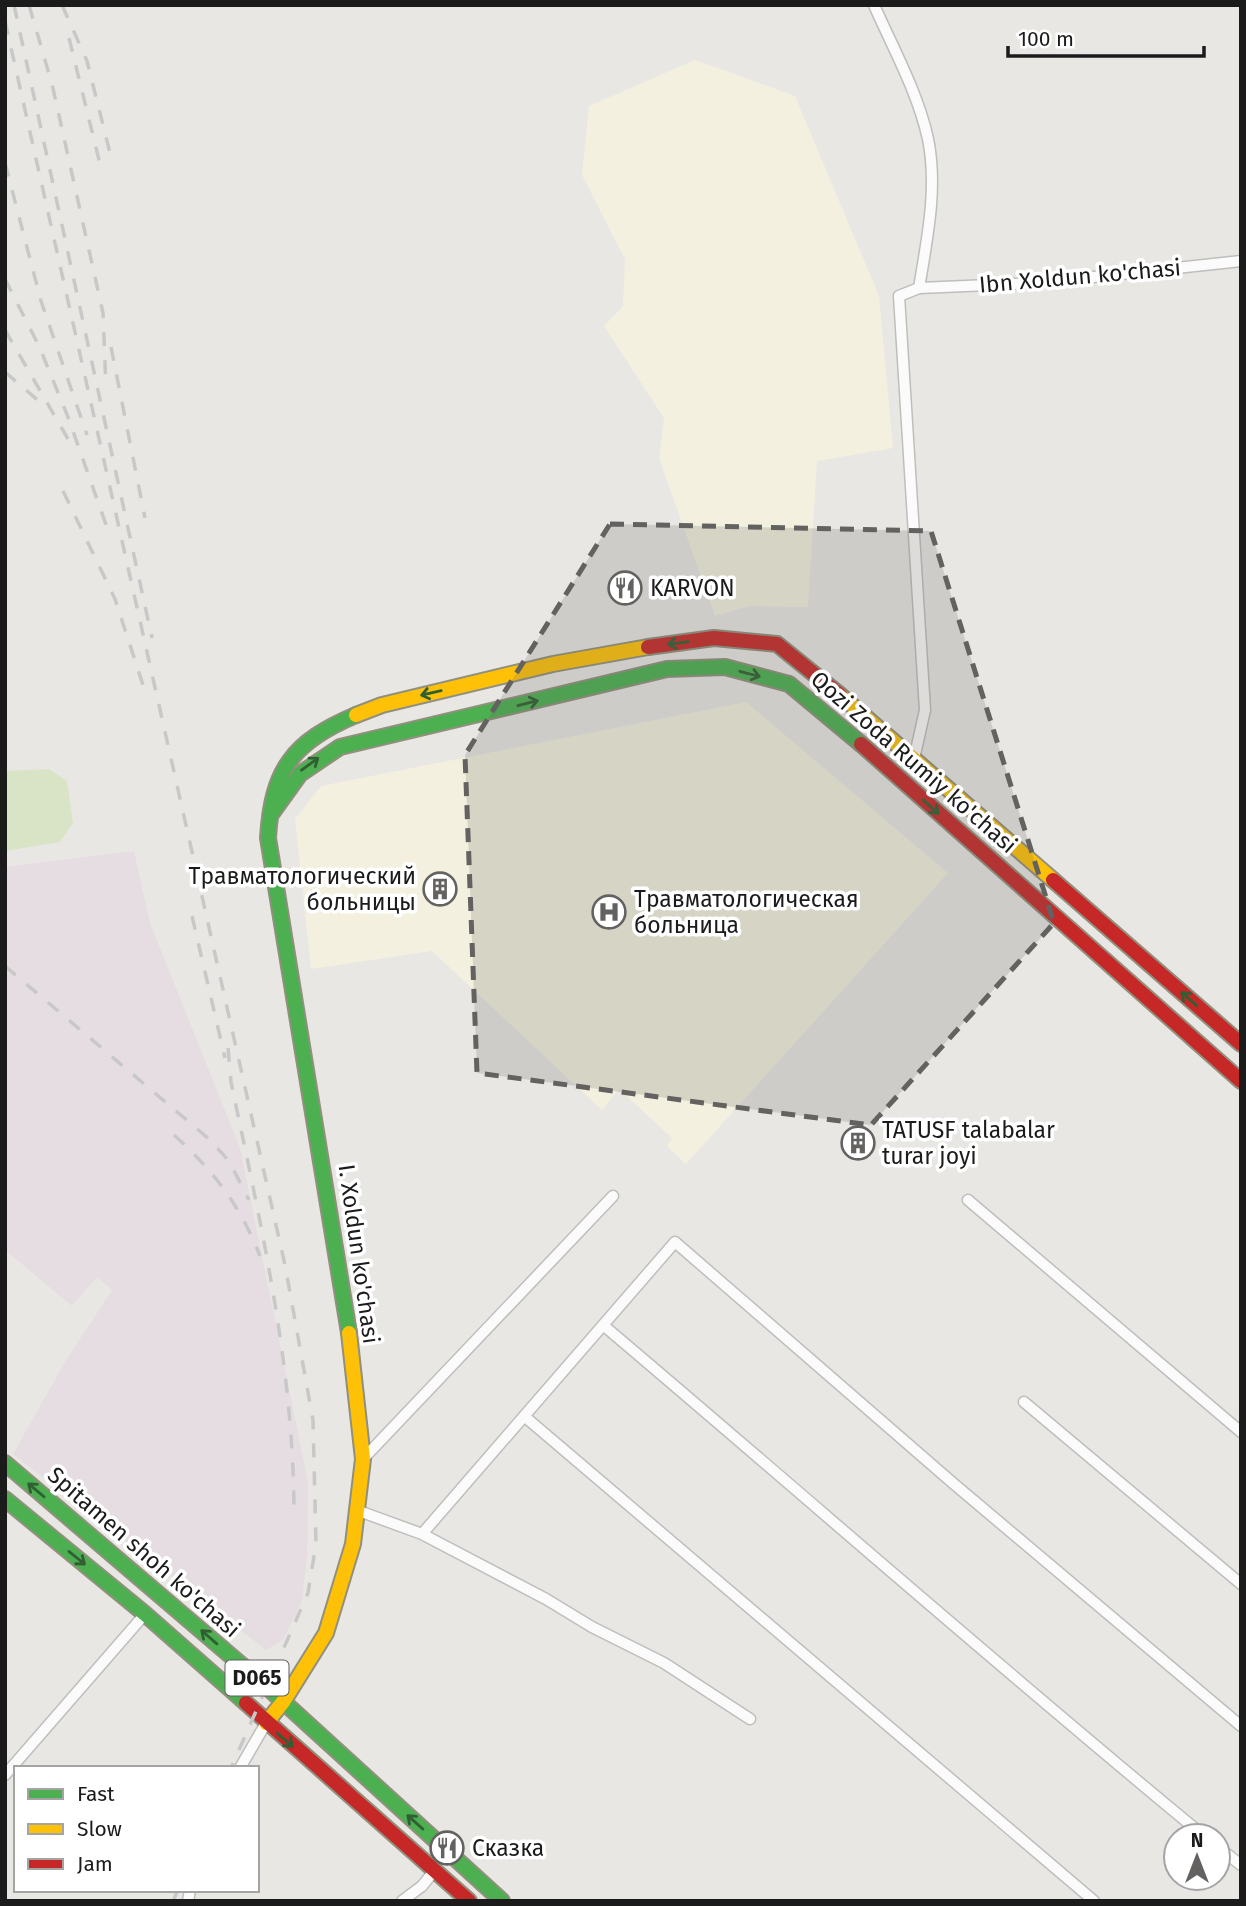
<svg xmlns="http://www.w3.org/2000/svg" width="1246" height="1906" font-family="'Fira Sans',sans-serif">
<style>
.industrial{fill:#e6dde3}
.education{fill:#f3f0df}
.grass{fill:#d8e4c5}
.lines{fill:none;stroke-linecap:round;stroke-linejoin:round}
.street-casing{stroke:#bfbebc;stroke-width:13}
.fast-casing{stroke:#91907e;stroke-width:18}
.slow-casing{stroke:#91907e;stroke-width:18}
.jam-casing{stroke:#91907e;stroke-width:18}
.street{stroke:#fcfbfb;stroke-width:10}
.fast{stroke:#4caf50;stroke-width:14}
.slow{stroke:#ffc107;stroke-width:14}
.jam{stroke:#c62828;stroke-width:14}
.rail{stroke:#c9c8c8;stroke-width:3.5;stroke-dasharray:14 14;stroke-linecap:butt}
.oneway{stroke:#315e33}
.marked{fill:#636261;fill-opacity:0.2;stroke:#636261;stroke-width:5;stroke-dasharray:14 9;stroke-linejoin:round}
.labels{text-anchor:middle;stroke-width:7;stroke-linejoin:round;paint-order:stroke}
.shield{fill:#fff;stroke:#5f5f5f;stroke-width:2}
.shield-label{font-size:21px;font-weight:bold;fill:#1b1b1b}
.street-label{font-size:23px;fill:#1b1b1b;stroke:#fff}
.poi-label{font-size:23px;fill:#1b1b1b;stroke:#fff;text-anchor:start}
</style>
<rect width="100%" height="100%" fill="#e9e7e4"/>
<path class="industrial" d="M134 851 150 923 240 1148 308 1482 307 1556 302 1601 283 1640 266 1650 13 1454 66 1360 112 1290 97 1277 72 1306 5 1250V867Z"/>
<path class="education" d="M695 60 795 96 879 296 893 448 817 461 808 607 750 606 715 616 659 458 664 418 604 326 623 306 625 259 582 175 589 106Z
M746 702 948 873 686 1164 667 1146 672 1138 619 1089 602 1110 432 951 311 969 295 819 321 786Z"/>
<path class="grass" d="M49 769 67 781 73 823 60 842 5 851V771Z"/>
<g class="lines">
<defs>
<path id="street" d="M874 5C893 48 918 93 928 139 938 188 927 239 919 288
M914 759 925 710 899 296 919 288 1038 283 1241 261
M968 1200 1241 1432
M603 1325C804 1495 1001 1669 1204 1836
M1024 1402 1241 1584
M524 1416 1094 1901
M363 1459 613 1196
M359 1511 422 1534 546 1599 592 1627 664 1663 750 1719
M422 1534 675 1242 954 1484 1241 1726
M240 1768 266 1723
M5 1775 145 1614
M1218 1847 1241 1865
M188 1901 190 1890
M402 1901 422 1886 435 1870"/>
<path id="fast" d="M272 813 300 774 340 747 667 669 725 667 789 684 861 744
M349 1333 268 838C272 770 292 742 356 715
M5 1463 266 1686 502 1901
M5 1499 145 1614 246 1703"/>
<path id="slow" d="M840 695 1053 880
M356 715 382 705 553 664 648 647
M266 1723 283 1702 326 1633 353 1544 363 1459 349 1333"/>
<path id="jam" d="M648 647 714 638 777 644 840 695
M861 744 1241 1081
M1053 880 1241 1044
M246 1703 469 1901"/>
</defs>
<use href="#street" class="street-casing"/>
<use href="#fast" class="fast-casing"/>
<use href="#slow" class="slow-casing"/>
<use href="#jam" class="jam-casing"/>
<use href="#street" class="street"/>
<use href="#fast" class="fast"/>
<use href="#slow" class="slow"/>
<use href="#jam" class="jam"/>
<path class="rail" d="M14 5 152 638
M29 5 52 84 103 313 106 388
M62 5 87 61 112 161
M5 21 285 1265 313 1420 316 1544 308 1593 231 1768
M69 38 100 164
M5 163 41 301 87 435
M5 279 39 346 68 417 110 536
M5 330 68 439
M111 347 145 518
M5 372 40 402
M63 491 115 599 143 685
M192 916 225 1058
M5 966 209 1139 229 1161 249 1200
M228 1048 231 1082C261 1225 294 1367 294 1515
M174 1135C214 1171 241 1207 260 1256
M173 1901 178 1890"/>
</g>
<defs><path id="oneway-shaft" d="M-6 0H5M1.5-3L5.5 0L1.5 3" fill="none" stroke-width="1.6" stroke-linecap="round" stroke-linejoin="round" transform="scale(1.75)"/></defs>
<g class="oneway">
<use href="#oneway-shaft" transform="translate(678 643) rotate(172)"/>
<use href="#oneway-shaft" transform="translate(750 674) rotate(15)"/>
<use href="#oneway-shaft" transform="translate(431 693) rotate(167)"/>
<use href="#oneway-shaft" transform="translate(528 703) rotate(-14)"/>
<use href="#oneway-shaft" transform="translate(310 764) rotate(-36)"/>
<use href="#oneway-shaft" transform="translate(931 807) rotate(42)"/>
<use href="#oneway-shaft" transform="translate(1189 999) rotate(-139)"/>
<use href="#oneway-shaft" transform="translate(36 1490) rotate(-140)"/>
<use href="#oneway-shaft" transform="translate(77 1558) rotate(39)"/>
<use href="#oneway-shaft" transform="translate(209 1637) rotate(-139)"/>
<use href="#oneway-shaft" transform="translate(285 1740) rotate(41)"/>
<use href="#oneway-shaft" transform="translate(415 1822) rotate(-138)"/>
</g>
<path class="marked" d="M610 524 931 531 1054 923 871 1125 477 1073 465 755Z"/>
<defs>
<symbol id="restaurant-ring" viewBox="-11 -11 22 22"><circle r="9.5" fill="#fff" stroke="#636261" stroke-width="1.5"/><path d="M-5-6h1v4h1v-4h1v4h1v-4h1v5L-1.5 .5V6h-2V.5L-5-1ZM5-6V6H3V1.5H1.5Q1.5-4 5-6Z" fill="#636261"/></symbol>
<symbol id="building-ring" viewBox="-11 -11 22 22"><circle r="9.5" fill="#fff" stroke="#636261" stroke-width="1.5"/><path d="M-4-6H4V6H1V3H-1V6H-4ZM-2.5-4.3h1.7v1.8h-1.7ZM.8-4.3h1.7v1.8H.8ZM-2.5-1h1.7V.8h-1.7ZM.8-1h1.7V.8H.8Z" fill="#636261"/></symbol>
<symbol id="hospital-ring" viewBox="-11 -11 22 22"><circle r="9.5" fill="#fff" stroke="#636261" stroke-width="1.5"/><path d="M-5-5h3v3.5h4V-5h3V5h-3V1.5h-4V5h-3Z" fill="#636261"/></symbol>
</defs>
<g fill-rule="evenodd">
<use href="#restaurant-ring" x="606" y="569" width="38" height="38"/>
<use href="#building-ring" x="421" y="870" width="38" height="38"/>
<use href="#hospital-ring" x="590" y="893" width="38" height="38"/>
<use href="#building-ring" x="839" y="1124" width="38" height="38"/>
<use href="#restaurant-ring" x="428" y="1829" width="38" height="38"/>
</g>
<g class="labels">
<rect class="shield" x="225.5" y="1660.5" width="63" height="35" rx="5"/>
<g class="shield-label">
<text x="257" y="1685">D065</text>
</g>
<g class="street-label">
<text transform="translate(1080 276) rotate(-5)" y="8">Ibn Xoldun ko'chasi</text>
<text transform="translate(914 762) rotate(41)" y="8">Qozi Zoda Rumiy ko'chasi</text>
<text transform="translate(359 1254) rotate(82)" y="8">I. Xoldun ko'chasi</text>
<text transform="translate(144 1552) rotate(41)" y="8">Spitamen shoh ko'chasi</text>
</g>
<g class="poi-label">
<text x="650" y="596">KARVON</text>
<text x="416" y="884" text-anchor="end">Травматологический<tspan x="416" dy="26">больницы</tspan></text>
<text x="634" y="907">Травматологическая<tspan x="634" dy="26">больница</tspan></text>
<text x="882" y="1138">TATUSF talabalar<tspan x="882" dy="26">turar joyi</tspan></text>
<text x="472" y="1856">Сказка</text>
</g>
</g>
<rect width="1246" height="1906" fill="none" stroke="#1b1b1b" stroke-width="14"/>
<rect x="14" y="1766" width="245" height="126" fill="#ffffff" stroke="#a4a4a4" stroke-width="2"/>
<rect x="28" y="1789" width="35" height="10" fill="#4caf50" stroke="#a4a4a4" stroke-width="2"/>
<text x="77" y="1801" font-size="21" fill="#1b1b1b">Fast</text>
<rect x="28" y="1824" width="35" height="10" fill="#ffc107" stroke="#a4a4a4" stroke-width="2"/>
<text x="77" y="1836" font-size="21" fill="#1b1b1b">Slow</text>
<rect x="28" y="1859" width="35" height="10" fill="#c62828" stroke="#a4a4a4" stroke-width="2"/>
<text x="77" y="1871" font-size="21" fill="#1b1b1b">Jam</text>
<g transform="translate(1197 1857)"><circle r="33" fill="#ffffff" stroke="#a4a4a4" stroke-width="2"/>
<path d="M0-5L12 26L0 18L-12 26Z" fill="#636261"/>
<text y="-10" font-size="19" font-weight="bold" text-anchor="middle" fill="#1b1b1b">N</text>
</g>
<path d="M1008 46v10h196v-10" fill="none" stroke="#1b1b1b" stroke-width="3.5"/>
<text x="1018" y="46" font-size="21" fill="#1b1b1b" stroke="#ffffff" stroke-width="5" paint-order="stroke">100 m</text>
</svg>
